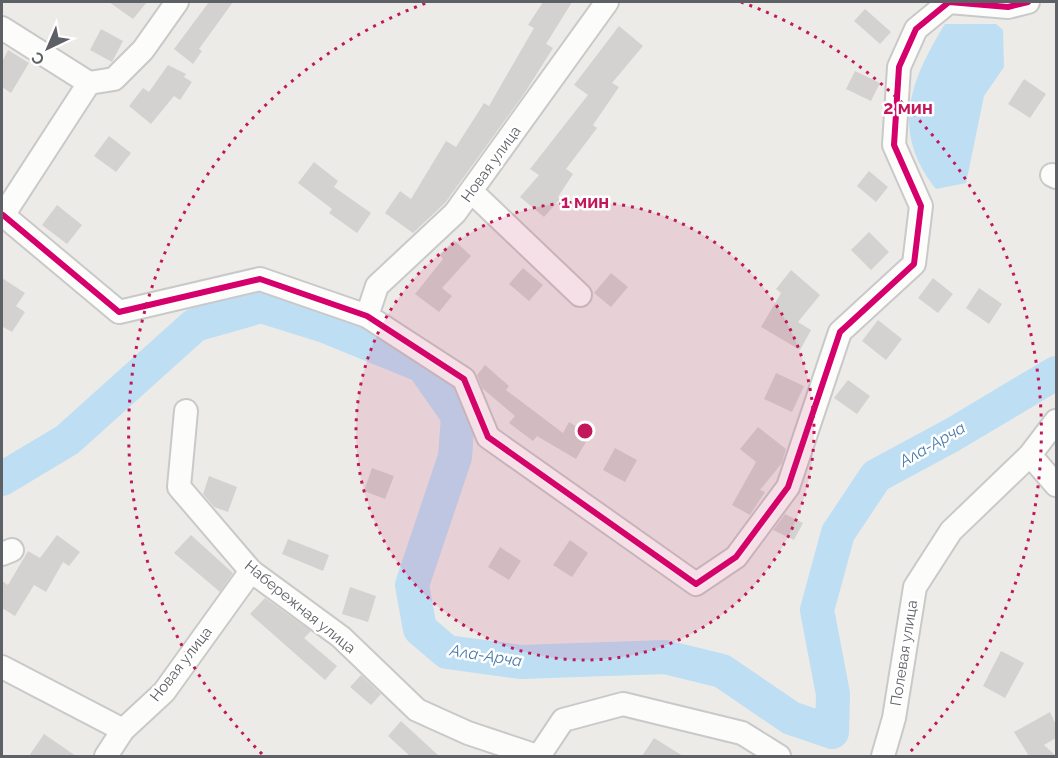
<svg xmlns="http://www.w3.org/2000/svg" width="1058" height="758" font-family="Raleway,sans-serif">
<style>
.water{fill:#bedef4}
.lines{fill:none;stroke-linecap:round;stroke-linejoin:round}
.river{stroke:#bedef4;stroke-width:34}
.building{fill:#d3d2d0}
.minor-casing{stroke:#c9c9c9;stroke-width:26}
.minor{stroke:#fcfcfb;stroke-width:22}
.cycleway-casing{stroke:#fff;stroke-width:10}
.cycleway{stroke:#d6006c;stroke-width:6}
.ring{fill:none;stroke:#c2185b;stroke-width:3;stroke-dasharray:3 6}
.labels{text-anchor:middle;stroke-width:5;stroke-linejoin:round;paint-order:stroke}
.street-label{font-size:15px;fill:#5d6065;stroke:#fff}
.water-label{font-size:16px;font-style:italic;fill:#4879aa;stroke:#fff}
.centre{fill:#c2185b;stroke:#fff;stroke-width:3}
.ring-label{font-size:18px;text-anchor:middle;font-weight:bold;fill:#c2185b;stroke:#fff;stroke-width:5;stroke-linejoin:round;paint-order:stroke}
</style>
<rect width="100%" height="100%" fill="#ecebe7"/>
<path class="water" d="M945 24H996L1003 30 1004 67 984 96 966 183 936 189C890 131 910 81 945 24Z"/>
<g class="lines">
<path class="river" d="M2 479 67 440 195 325 261 306 325 326 423 366 458 416 455 457 412 585 420 629 447 652 521 662 665 657 722 671 791 718 832 732 833 694 817 610 838 533 876 476 952 435 1056 373"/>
</g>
<path class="building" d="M109 2H147L133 19Z
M209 2H233L199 49 202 51 193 64 174 49Z
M543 2H572L546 44 553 48 524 94 445 203 413 233 385 213 400 191 411 199 446 141 456 147 484 103 489 106 534 28 528 25Z
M865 9 891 32 880 44 854 21Z
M619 26 643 46 612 83 619 87 593 125 597 128 566 169 573 174 558 197 560 199 544 217 520 197 539 175 530 169 588 95 574 85Z
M101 29 123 41 112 62 90 50Z
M8 50 29 63 11 93 2 87V62Z
M168 65 186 74 184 77 192 82 180 100 174 96 151 124 129 106 143 88 149 92Z
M855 71 880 83 871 101 846 89Z
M1024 79 1046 94 1030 118 1008 104Z
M109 136 131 153 116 172 94 156Z
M314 162 338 181 334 187 371 213 357 233 329 213 332 209 298 183Z
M869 171 888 187 876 202 857 186Z
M57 205 82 225 67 244 42 225Z
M869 232 889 252 871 270 851 250Z
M454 240 471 256 442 288 452 296 439 312 415 294 443 259 440 255Z
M523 268 543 285 529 301 509 284Z
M791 270 820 295 798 322 811 330 800 350 761 327 781 293 776 289Z
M611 273 628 287 611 307 594 293Z
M2 278 25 293 16 306 25 312 12 332 3 327 2 329Z
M933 278 953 294 938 313 918 298Z
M979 288 1002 304 989 324 966 308Z
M878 320 902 339 886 360 862 341Z
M485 365 509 386 506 390 563 433 569 422 590 435 576 459 537 436 533 441 509 423 515 416 482 388 477 375Z
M776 373 804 386 792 412 764 399Z
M848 380 870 396 857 414 834 398Z
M758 427 786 449 782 463 760 490 765 492 750 515 732 505 756 462 740 449Z
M615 448 637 460 625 482 603 470Z
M372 468 394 476 385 499 364 491Z
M209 476 237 487 228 512 214 507 203 494Z
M785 514 803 523 794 540 773 530Z
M57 535 80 552 69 566 63 562 46 592 34 585 15 616 2 608V581L8 585 28 551 40 558Z
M191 535 233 573 220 592 174 553Z
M288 539 329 555 323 571 282 554Z
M570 540 588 553 572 577 553 565Z
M500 547 521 561 509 580 488 567Z
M350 587 376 596 368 622 342 614Z
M265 598 311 631 304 638 337 666 325 680 250 614Z
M1001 651 1024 663 1005 698 983 686Z
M361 675 381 694 371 705 350 687Z
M1050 712 1056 725V738L1044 745 1056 756H1029L1014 732Z
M401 721 439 756H410L388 736Z
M44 734 76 756H29Z
M654 738 683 756H642Z"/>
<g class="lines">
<g class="minor-casing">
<path id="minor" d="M2 28 89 83
M1052 175 1056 177
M471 191 580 295
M3 215 119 312 260 279 367 316 464 379 488 437 696 584 736 557 788 487 840 332 914 264 921 206 894 145 899 67 916 29 949 2 1008 7 1028 2
M2 217 89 83 114 79 143 50 177 2
M367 316 377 286 455 213 607 2
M186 411 179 487 251 571 341 637 417 710 468 733 537 756
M1030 455 1056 485
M2 554 12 550
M2 667 123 730 164 692 251 571
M106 756 123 730
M539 756 563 720 623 704 742 733 779 756
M883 756 894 718 915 587 951 531 1030 455 1056 421"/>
</g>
<use href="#minor" class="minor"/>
<g class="cycleway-casing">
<path id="cycleway" d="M3 215 119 312 260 279 367 316 464 379 488 437 696 584 736 557 788 487 840 332 914 264 921 206 894 145 899 67 916 29 949 2 1008 7 1028 2"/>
</g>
<use href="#cycleway" class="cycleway"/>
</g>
<circle cx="585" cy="431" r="229" fill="#c2185b" fill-opacity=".12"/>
<g class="ring">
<circle cx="585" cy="431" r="229"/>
<path d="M262 754A457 457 0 0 1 429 2M741 2A457 457 0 0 1 908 754"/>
</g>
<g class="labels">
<g class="street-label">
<text transform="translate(491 164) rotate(-54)" y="5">Новая улица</text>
<text transform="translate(300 607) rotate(39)" y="5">Набережная улица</text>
<text transform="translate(904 653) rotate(-81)" y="5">Полевая улица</text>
<text transform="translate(181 664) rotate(-52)" y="5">Новая улица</text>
</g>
<g class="water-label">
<text transform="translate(932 444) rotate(-30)" y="6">Ала-Арча</text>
<text transform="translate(486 655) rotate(9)" y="6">Ала-Арча</text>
</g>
</g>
<circle cx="585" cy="431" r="9" class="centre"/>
<g class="ring-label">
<text x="908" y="114">2 мин</text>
<text x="585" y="208">1 мин</text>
</g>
<rect width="1058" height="758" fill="none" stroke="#5d6065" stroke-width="6"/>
<g transform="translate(48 48) rotate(224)" stroke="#ffffff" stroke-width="4.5" paint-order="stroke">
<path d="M0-4.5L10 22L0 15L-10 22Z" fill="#5d6065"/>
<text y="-9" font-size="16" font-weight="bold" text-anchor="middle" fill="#5d6065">С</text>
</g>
</svg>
